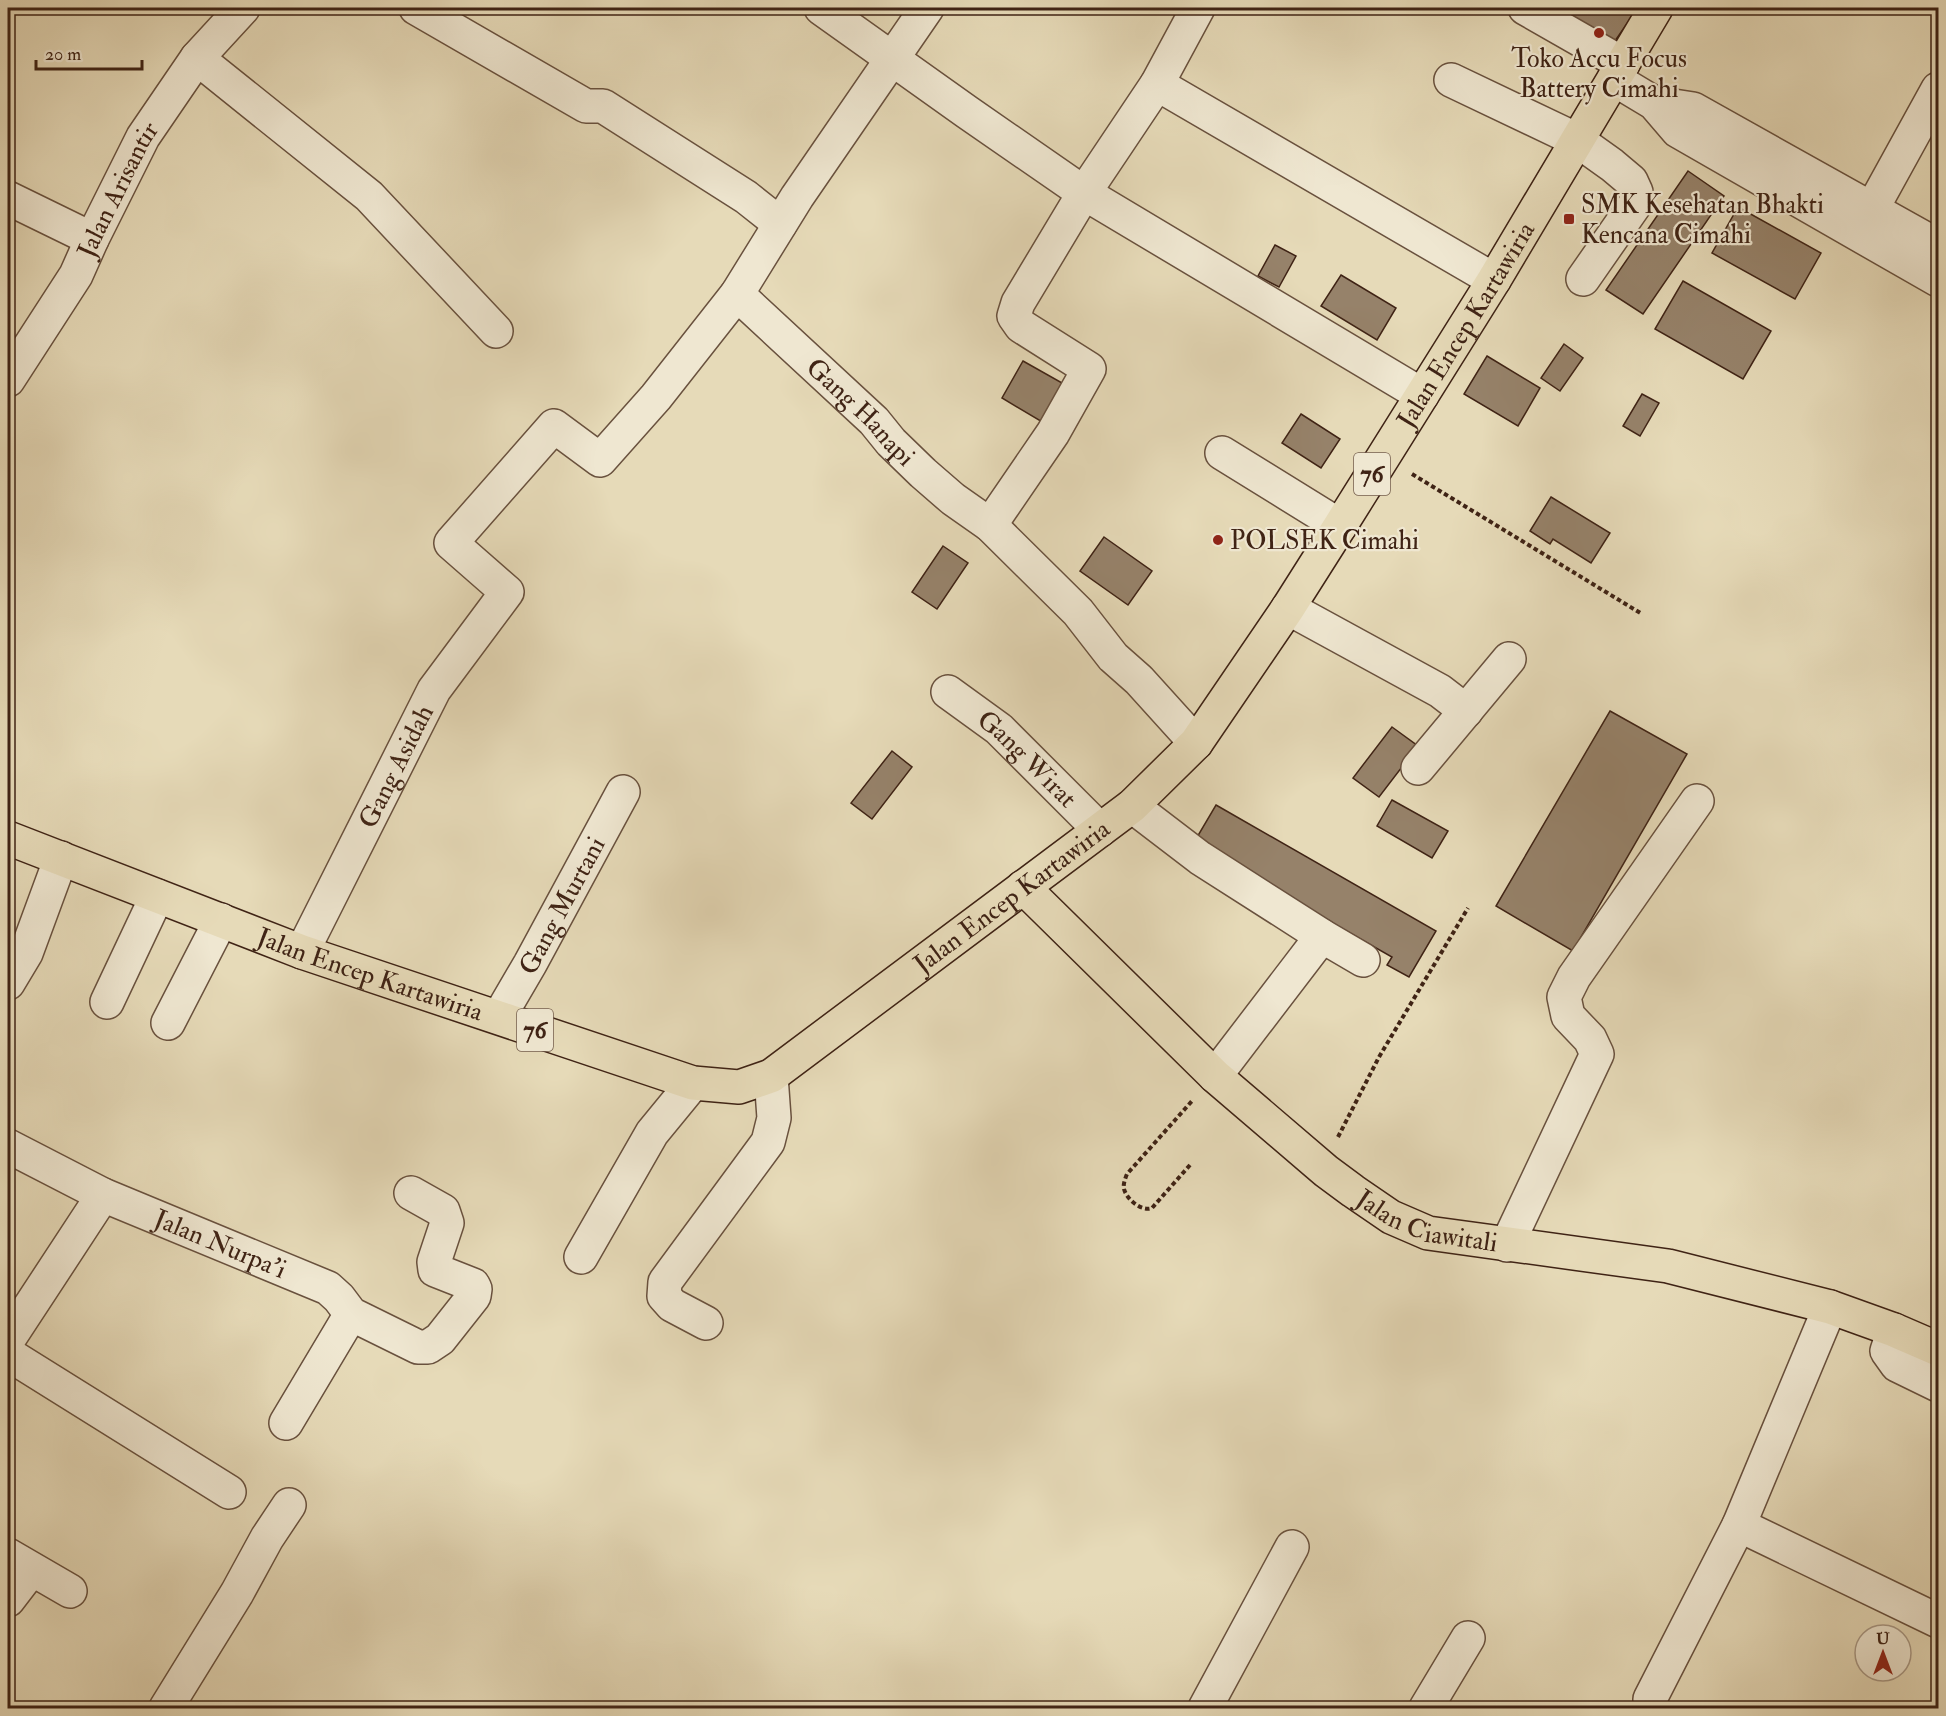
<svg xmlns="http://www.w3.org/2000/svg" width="1946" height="1716" font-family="'IM FELL Double Pica',serif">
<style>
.building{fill:#96826a;stroke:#3f2315;stroke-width:1.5}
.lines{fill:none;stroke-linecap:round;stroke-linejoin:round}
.minor-casing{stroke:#69513e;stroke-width:36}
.major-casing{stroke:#3f2315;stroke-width:36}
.path{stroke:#3f2315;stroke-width:4;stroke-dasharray:4.5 3;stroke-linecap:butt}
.minor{stroke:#efe7d1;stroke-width:33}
.major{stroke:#e6dab8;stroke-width:33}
.poi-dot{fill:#8f2418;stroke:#efe7d1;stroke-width:2}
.labels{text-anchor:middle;stroke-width:4.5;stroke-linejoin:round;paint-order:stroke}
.shield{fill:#efe7d1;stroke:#745e4d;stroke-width:1.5}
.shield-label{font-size:24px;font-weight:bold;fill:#3f2315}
.poi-label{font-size:26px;fill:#3f2315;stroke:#efe7d1;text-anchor:start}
.street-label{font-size:26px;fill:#3f2315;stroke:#efe7d1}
</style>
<rect width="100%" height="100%" fill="#e6dab8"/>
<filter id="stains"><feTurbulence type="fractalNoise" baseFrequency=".00333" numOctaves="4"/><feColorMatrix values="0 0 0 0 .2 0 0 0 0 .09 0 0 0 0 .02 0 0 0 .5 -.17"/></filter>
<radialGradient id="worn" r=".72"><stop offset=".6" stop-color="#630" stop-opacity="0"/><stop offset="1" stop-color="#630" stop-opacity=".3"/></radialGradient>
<path class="building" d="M1538 8H1621L1633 15 1608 51Z
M1688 171 1724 196 1643 314 1606 290Z
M1738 207 1821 253 1795 299 1712 253Z
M1275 245 1296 256 1279 287 1258 276Z
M1341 275 1396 308 1377 340 1321 306Z
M1683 281 1771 331 1743 379 1655 329Z
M1564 344 1583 358 1560 391 1541 378Z
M1487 356 1540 388 1518 426 1464 394Z
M1023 361 1071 388 1049 426 1002 398Z
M1642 394 1659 403 1640 436 1623 426Z
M1301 414 1340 439 1321 468 1282 443Z
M1551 497 1610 533 1591 563 1553 539 1550 544 1530 531Z
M1104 537 1152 571 1128 605 1080 571Z
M943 546 968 563 937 609 912 592Z
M1610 711 1687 754 1573 951 1496 906Z
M1392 727 1418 746 1379 797 1353 778Z
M892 751 912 767 872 819 851 803Z
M1392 800 1448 831 1432 858 1377 826Z
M1216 805 1436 931 1409 977 1387 965 1392 957 1193 844Z"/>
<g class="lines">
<g class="minor-casing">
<g id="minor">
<path d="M416 8 586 106H603L746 197 780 224"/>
<path d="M821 8 967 112 1084 193 1422 395"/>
<path d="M1525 8 1623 64"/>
<path d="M197 58 369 196 496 331"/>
<path d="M1614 79 1654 103 1678 131 1938 280"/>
<path d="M1451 80 1577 140 1612 165 1631 181 1636 192V203L1583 279"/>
<path d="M1157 84 1494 280"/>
<path d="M1654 103 1693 109 1938 246"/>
<path d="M8 198 92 239"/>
<path d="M1862 227 1938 89"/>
<path id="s1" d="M737 294 874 421 891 442 923 473 953 499 990 525 1078 612 1113 657 1139 680 1196 743"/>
<path id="s2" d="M8 380 76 275 92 239 143 137 197 58 243 8"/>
<path d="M1222 453 1340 526"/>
<path d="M990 525 1053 433 1089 369 1021 326 1014 316 1018 303 1084 193 1157 84 1198 8"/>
<path d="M1288 608 1440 691 1466 711"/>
<path id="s3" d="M948 692 999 729 1100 830"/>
<path d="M1418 768 1509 659"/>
<path d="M1132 806 1200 858 1322 936 1363 960"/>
<path id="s4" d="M302 952 434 690 507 592 451 543 554 426 600 460 656 397 737 294 797 197 927 8"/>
<path d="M8 983 26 953 61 858"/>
<path d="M107 1002 157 896"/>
<path id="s5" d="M499 1017 530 964 623 792"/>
<path d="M168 1023 221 920"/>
<path d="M1215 1076 1322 936"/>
<path id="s6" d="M8 1146 103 1195 328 1288 339 1298 351 1314 418 1347H428L440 1339 474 1296 475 1289 473 1285 435 1270 434 1262 447 1223 443 1211 411 1193"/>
<path d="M1507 1245 1597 1054 1590 1039 1568 1016 1564 997 1574 977 1697 801"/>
<path d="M581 1257 652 1133 693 1083"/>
<path d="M706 1323 672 1305 664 1296 665 1282 768 1142 774 1118 771 1076"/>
<path d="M1894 1330 1887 1351 1897 1365 1938 1385"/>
<path d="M8 1340 103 1195"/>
<path d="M8 1354 229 1492"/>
<path d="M286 1423 351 1314"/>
<path d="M1739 1525 1938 1621"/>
<path d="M8 1555 70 1591"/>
<path d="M8 1600 31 1570"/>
<path d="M166 1708 237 1593 267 1538 289 1505"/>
<path d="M1205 1708 1292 1547"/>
<path d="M1426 1708 1468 1638"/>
<path d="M1650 1708V1699L1739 1525 1830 1307"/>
</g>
</g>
<g class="major-casing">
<g id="major">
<path id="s7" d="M8 838 302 952 693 1083 739 1087 771 1076 1132 806 1196 743 1288 608 1340 526 1494 280 1656 8"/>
<path id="s8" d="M1023 887 1215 1076 1326 1171 1353 1191 1391 1217 1428 1233 1668 1266 1830 1307 1894 1330 1938 1349"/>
</g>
</g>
<path class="path" d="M1412 474 1642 614
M1338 1137 1379 1057 1468 908
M1190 1165 1152 1208C1142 1212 1127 1200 1124 1189 1123 1184 1125 1179 1127 1174L1192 1101"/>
<use href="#minor" class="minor"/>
<use href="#major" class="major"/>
</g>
<g class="poi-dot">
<circle cx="1599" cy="33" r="6"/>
<rect x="1563" y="213" width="12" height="12" rx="3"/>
<circle cx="1218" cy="540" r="6"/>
</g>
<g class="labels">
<g class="shield">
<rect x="1354" y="453" width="36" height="42" rx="4.5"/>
<rect x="517" y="1009" width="36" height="42" rx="4.5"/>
</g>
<g class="shield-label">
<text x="1372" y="482">76</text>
<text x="535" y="1038">76</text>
</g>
<g class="poi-label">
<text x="1599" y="67" text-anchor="middle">Toko Accu Focus<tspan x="1599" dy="30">Battery Cimahi</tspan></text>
<text x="1581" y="213">SMK Kesehatan Bhakti<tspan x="1581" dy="30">Kencana Cimahi</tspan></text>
<text x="1230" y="549">POLSEK Cimahi</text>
</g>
<g class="street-label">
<text dy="9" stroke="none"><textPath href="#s2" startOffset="220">Jalan Arisantir</textPath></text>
<text dy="9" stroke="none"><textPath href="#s7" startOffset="1846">Jalan Encep Kartawiria</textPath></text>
<text dy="9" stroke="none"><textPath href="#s1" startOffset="171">Gang Hanapi</textPath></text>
<text dy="9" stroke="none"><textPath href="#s3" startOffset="104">Gang Wirat</textPath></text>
<text dy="9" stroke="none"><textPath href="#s4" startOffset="208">Gang Asidah</textPath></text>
<text dy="9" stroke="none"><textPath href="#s7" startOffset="1108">Jalan Encep Kartawiria</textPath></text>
<text dy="9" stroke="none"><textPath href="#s5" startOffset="128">Gang Murtani</textPath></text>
<text dy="9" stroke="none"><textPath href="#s7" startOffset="387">Jalan Encep Kartawiria</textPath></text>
<text dy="9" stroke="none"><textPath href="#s8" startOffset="531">Jalan Ciawitali</textPath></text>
<text dy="9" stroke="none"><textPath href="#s6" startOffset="234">Jalan Nurpa'i</textPath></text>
</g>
</g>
<rect width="1946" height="1716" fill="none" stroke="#e6dab8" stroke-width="30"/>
<rect x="9" y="9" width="1928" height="1698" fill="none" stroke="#3f2315" stroke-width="3"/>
<rect x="15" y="15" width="1916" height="1686" fill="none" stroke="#3f2315" stroke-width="1.5"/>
<g transform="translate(1883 1653)"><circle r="28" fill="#efe7d1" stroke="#a99986" stroke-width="1.5"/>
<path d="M0-4.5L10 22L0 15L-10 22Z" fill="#8f2418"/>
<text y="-9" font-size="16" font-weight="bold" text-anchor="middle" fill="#3f2315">U</text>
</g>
<path d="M36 60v9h106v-9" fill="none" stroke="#3f2315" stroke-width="3"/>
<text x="45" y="60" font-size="18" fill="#3f2315" stroke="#efe7d1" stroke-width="4.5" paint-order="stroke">20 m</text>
<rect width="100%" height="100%" filter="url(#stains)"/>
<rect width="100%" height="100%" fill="url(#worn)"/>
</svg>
